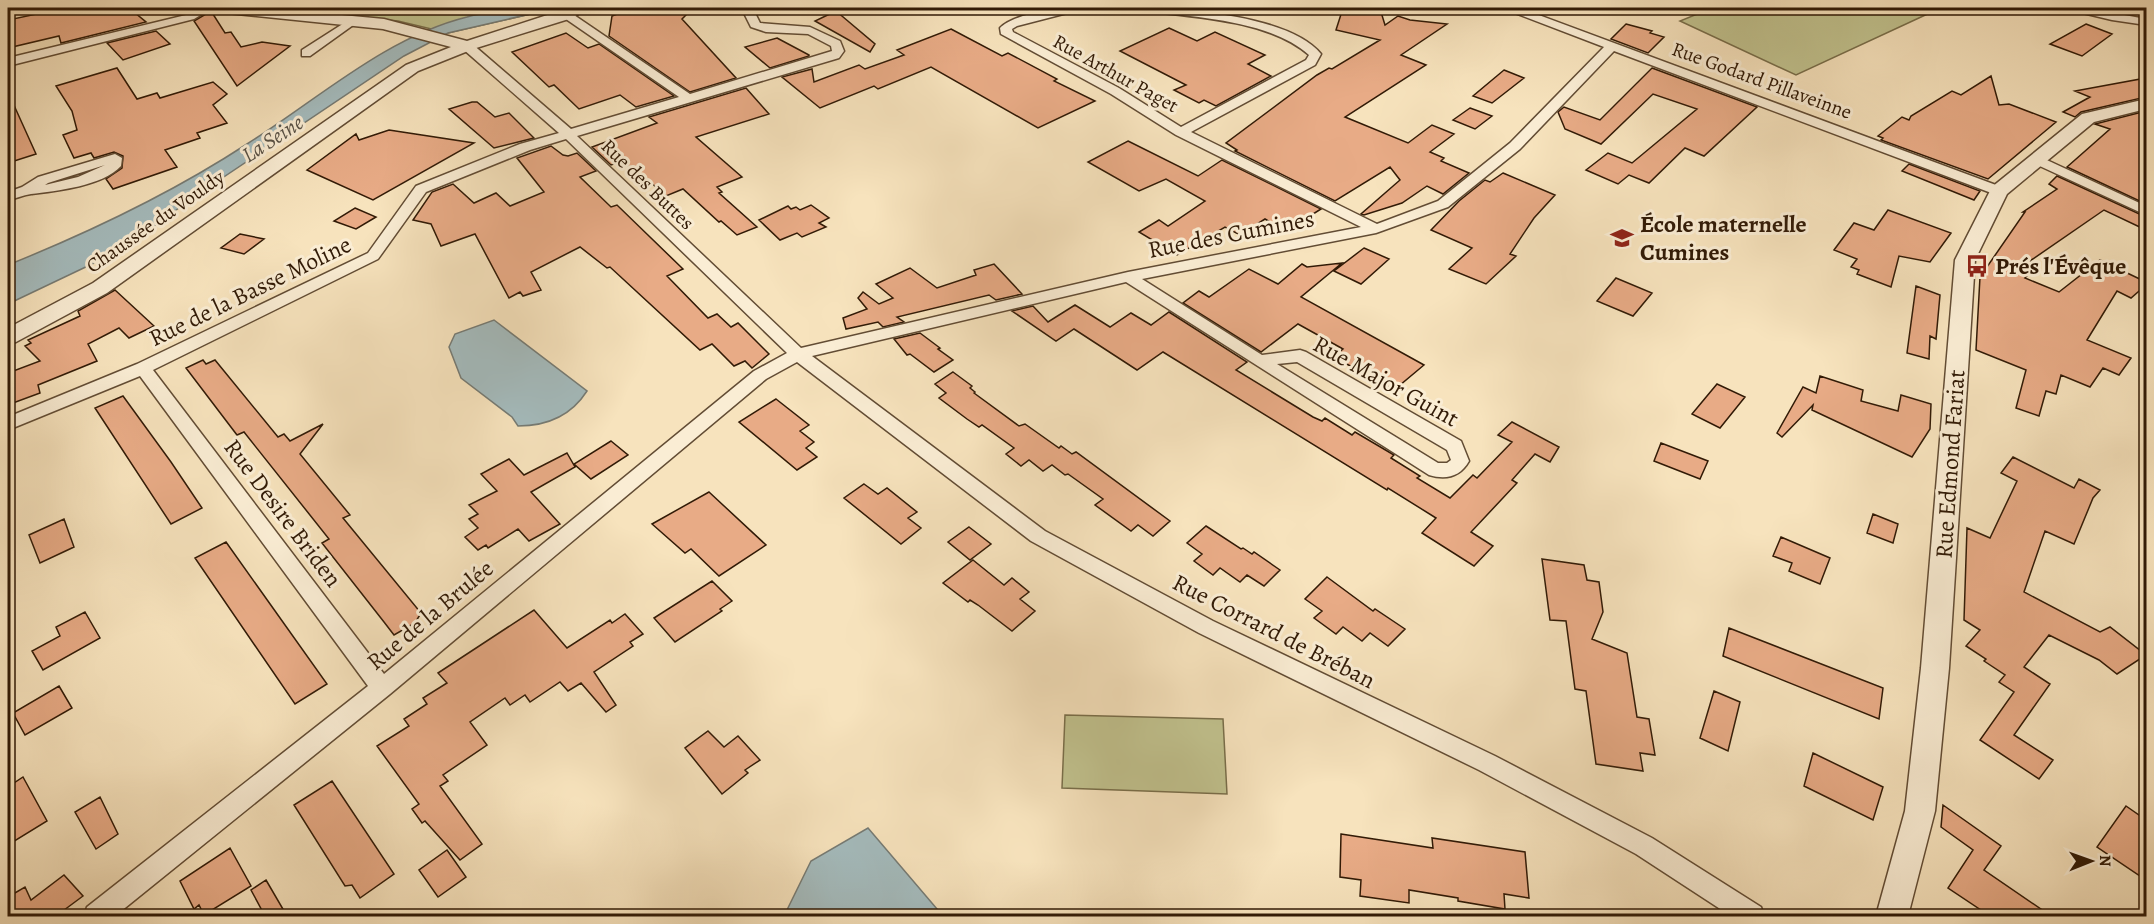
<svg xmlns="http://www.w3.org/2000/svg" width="2154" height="924" font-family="Alegreya,serif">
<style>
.green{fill:#c1c28e;stroke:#796e4a;stroke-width:1.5}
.water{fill:#a4bbbd;stroke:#767b74;stroke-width:1.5}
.building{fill:#e8ab86;stroke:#311a06;stroke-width:1.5}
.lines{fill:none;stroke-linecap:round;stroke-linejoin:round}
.minor-casing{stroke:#624c34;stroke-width:3}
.tertiary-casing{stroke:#624c34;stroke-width:3}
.minor{fill:#faedd4;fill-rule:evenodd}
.tertiary{fill:#faedd4;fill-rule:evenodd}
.labels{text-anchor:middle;stroke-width:6;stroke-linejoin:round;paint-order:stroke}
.far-street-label{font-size:20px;fill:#311a06;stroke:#faedd4}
.far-water-label{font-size:22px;font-style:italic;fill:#595246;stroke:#faedd4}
.poi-label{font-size:24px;font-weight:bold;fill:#311a06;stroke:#faedd4;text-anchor:start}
.street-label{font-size:24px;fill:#311a06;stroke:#faedd4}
</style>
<rect width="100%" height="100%" fill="#f7e3bd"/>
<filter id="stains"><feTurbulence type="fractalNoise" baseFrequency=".00333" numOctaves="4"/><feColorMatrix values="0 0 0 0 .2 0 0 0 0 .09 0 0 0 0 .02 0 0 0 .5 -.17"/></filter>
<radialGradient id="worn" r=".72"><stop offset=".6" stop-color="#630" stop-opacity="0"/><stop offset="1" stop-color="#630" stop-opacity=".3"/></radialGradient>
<path class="green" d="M276 8H557L448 33 398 21Z
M1712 8H1926L1934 11 1796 75 1680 21Z
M1065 715 1223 719 1227 794 1062 788Z"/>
<path class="water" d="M521 8H556L448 33 404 56 191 199 137 239 92 264 8 304V265C90 232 172 193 247 144 317 100 386 37 467 17 484 12 503 11 521 8Z
M494 320 587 391C571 416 546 426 518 426L512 417 461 378 449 347 455 334Z
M868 828 943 916H784L811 861Z"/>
<path class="building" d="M65 8H129L146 22 61 43 59 36 8 48V20Z
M633 8H693L682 19 736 78 690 92 609 36 612 16Z
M1343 8H1371L1373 12H1381L1385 25 1398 16 1410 20 1447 24 1401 55 1426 65 1345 117 1408 143 1432 125 1454 134 1430 152 1444 158 1441 161 1469 173 1443 194 1427 186 1402 203 1364 215 1361 214 1400 180 1390 167 1335 201 1235 151 1237 150 1226 143 1317 75 1329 68 1332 69 1380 40 1336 30Z
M211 11 225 33 231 32 241 47 262 42 290 46 237 86 194 21Z
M836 11 875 44 870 52 815 21Z
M1626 24 1652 31 1650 33 1664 37 1648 53 1611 39Z
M2086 24 2112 34 2082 56 2050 44Z
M1169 28 1197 41 1215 32 1265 55 1248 64 1271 76 1216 106 1204 100 1199 103 1174 90 1186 85 1120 51Z
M951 29 1002 56 1008 53 1057 79 1054 81 1095 101 1038 128 931 67 878 89 874 86 820 108 782 77 812 69 814 82 859 65 865 69 904 55 897 50Z
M156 31 170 44 123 60 107 43Z
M566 33 588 48 599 44 674 96 636 107 620 95 579 109 554 85 549 87 512 52Z
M777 38 809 55V56L770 68 745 47Z
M117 68 137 99 157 93 160 98 213 82 227 94 213 105 227 123 197 133 200 138 165 150 177 167 113 189 106 179 122 168 123 156 114 152 94 158 91 153 74 158 63 135 77 130 72 111 56 86Z
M1652 68 1757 107 1704 156 1685 148 1649 183 1629 175 1618 184 1586 170 1608 153 1632 163 1697 109 1653 94 1601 144 1565 129 1558 112 1564 107 1600 120Z
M1504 70 1524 78 1492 103 1473 96Z
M1991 76 1999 105 2009 104 2056 122 1988 179 1881 140 1883 138 1878 136 1902 117 1909 120 1911 116 1952 91 1961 95Z
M2146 78V97L2081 112 2075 117 2063 112 2090 97 2075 91Z
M746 88 769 114 696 137 742 177 717 187 722 192 719 193 757 227 737 235 721 221 719 222 683 189 666 196 632 166 629 167 623 161 611 165 592 147 657 123 649 117Z
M8 92 36 154 8 163Z
M472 102H477L495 117 509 113 534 138 494 148 449 109Z
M1470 108 1492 116 1475 129 1453 120Z
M2146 111V204L2067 167 2110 129 2095 124Z
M389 130 474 143 373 200 307 170 356 134 359 140Z
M1128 141 1198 176 1222 160 1321 209 1291 228 1287 226 1282 229 1265 219 1240 235 1225 227 1177 255 1139 232 1159 220 1168 226 1205 201 1166 179 1139 191 1088 162Z
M551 146 563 155 568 156 577 153 596 171 580 177 611 207 617 205 683 269 667 276 708 318 717 314 731 327 738 323 769 354 752 368 745 361 734 366 712 344 700 350 610 267 607 268 580 247 531 272 541 290 523 296 520 292 509 298 475 234 441 246 431 224 413 220 432 192 453 184 474 203 496 193 510 206 544 192 517 158Z
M1909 164 1980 191 1974 200 1902 171Z
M1503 173 1555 195 1534 218 1510 254 1516 256 1486 284 1449 269 1472 248 1431 230 1459 201 1485 180 1490 182Z
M2057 176 2146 217V230L2104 210 2030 261 2038 265 2025 278 2059 292 2100 260 2146 282V285L2131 298 2117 291 2087 340 2131 358 2119 375 2103 368 2090 387 2061 375 2056 394 2046 391 2039 416 2016 408 2026 370 1976 350 1980 277 2025 212H2023L2057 189 2049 184Z
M811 205 829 218 819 223 826 227 802 237 797 233 780 240 759 220 788 206 791 209 796 207 800 210Z
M355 208 376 217 356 229 334 221Z
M1888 210 1951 233 1930 262 1899 256 1891 287 1857 274 1859 270 1851 267 1857 259 1834 250 1854 223 1874 230Z
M240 234 264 239 244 254 221 248Z
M1364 248 1389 259 1361 284 1334 271Z
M1342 263 1301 297 1424 365 1394 390 1334 357 1343 349 1298 324 1261 352 1183 303 1199 291 1209 297 1249 269 1278 284 1302 264 1307 267Z
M994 264 1022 294 996 300 989 295 897 317 904 322 883 327 878 322 846 329 843 318 867 309 858 298 863 292 879 304 893 298 876 284 910 268 937 288 976 275 974 270Z
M1616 278 1652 293 1633 316 1597 301Z
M1916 286 1940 295 1936 339 1930 336 1929 359 1907 353Z
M115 290 154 326 129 338 119 328 88 344 97 361 38 385 40 393 13 403 11 395H8V373L40 361 25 346 31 343 28 340 80 316 78 311Z
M1075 305 1110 327 1131 313 1151 325 1169 312 1247 362 1236 370 1313 417 1322 421 1325 418 1352 435 1355 432 1394 455 1391 458 1420 476 1417 478 1450 498 1473 475 1477 478 1512 442 1498 435 1512 422 1559 447 1550 462 1535 454 1512 480 1517 483 1471 532 1493 546 1474 566 1422 533 1436 518 1388 488 1387 490 1163 352 1137 370 1074 329 1056 341 1012 311 1033 306 1048 322Z
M920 333 940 348 938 349 953 360 934 372 910 354 907 355 894 339Z
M203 360 206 364 215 360 278 437 284 434 290 441 323 424 300 454 350 515 343 518 421 613 415 623 394 635 384 622 322 543 329 539 244 432 237 435 186 368Z
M953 372 972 386 970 388 975 392 974 393 1019 426 1025 424 1059 448 1061 446 1072 454 1076 452 1170 521 1153 536 1138 525 1131 531 1095 505 1103 499 1068 474 1065 475 1052 465 1043 471 1029 460 1021 466 1006 454 1014 448 982 425 979 427 967 419 939 398 946 393 935 384Z
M1820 376 1863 390 1861 401 1898 411 1901 395 1931 404 1930 429 1912 457 1812 410 1813 405 1782 437 1777 433 1803 387 1816 393Z
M1717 384 1745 397 1720 428 1692 414Z
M123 396 171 462 202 508 171 524 95 408Z
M776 399 809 425 800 431 814 442 806 448 817 457 797 470 739 422Z
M611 441 628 455 591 479 574 464Z
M1661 443 1708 461 1700 479 1654 461Z
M567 453 575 467 531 492 560 524 529 541 518 529 488 548 486 545 478 550 465 537 478 528 469 519 478 514 469 505 497 491 481 474 509 459 524 475Z
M2013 457 2074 488 2079 479 2100 490 2093 498 2074 544 2045 531 2024 592 2100 632 2110 627 2146 655 2117 674 2099 660 2049 635 2024 667 2050 684 2014 735 2053 760 2039 779 1980 740 2014 692 1999 682 2005 675 1984 661 1986 659 1966 646 1980 630 1964 620 1967 528 1990 538 2017 481 2001 473Z
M864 484 878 494 887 488 917 512 908 518 921 528 901 544 844 498Z
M709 492 766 545 719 576 691 549 685 553 652 524Z
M1873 514 1898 524 1893 543 1867 533Z
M64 519 74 547 40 563 29 535Z
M1206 526 1241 549 1243 548 1252 554 1254 552 1280 570 1264 586 1247 575 1240 582 1220 568 1213 575 1194 561 1202 554 1187 543Z
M969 527 991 544 970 560 948 542Z
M1781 537 1830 558 1820 584 1789 571 1792 563 1773 556Z
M226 542 327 684 295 704 195 558Z
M1542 559 1584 565 1587 580 1599 582 1603 612 1592 639 1627 653 1637 717 1649 719 1655 755 1640 753 1643 771 1596 764 1586 691 1575 689 1566 621 1550 620Z
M973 560 1004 585 1012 578 1029 592 1020 599 1035 611 1012 631 978 605 970 600 968 602 943 583Z
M1327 577 1373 611 1375 609 1405 629 1388 646 1370 633 1362 641 1343 627 1336 634 1314 618 1322 611 1305 599Z
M712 581 732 601 720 609 722 611 675 642 654 618Z
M534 610 567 648 610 620 612 623 625 614 643 634 630 642 633 646 594 672 616 705 606 712 581 683 568 691 560 682 530 702 525 695 510 705 505 698 470 722 487 745 443 775 448 781 440 786 482 844 460 860 425 821 422 823 412 809 419 804 377 746 409 726 404 719 427 704 423 698 447 683 438 673Z
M85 612 100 638 43 670 32 651 60 636 56 627Z
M1729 628 1883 688 1879 719 1723 656Z
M59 686 72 708 25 735 13 713Z
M1714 691 1740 702 1728 751 1700 738Z
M708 731 724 747 738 736 760 760 745 770 748 773 722 794 685 748Z
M1813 753 1883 787 1873 820 1804 786Z
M23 777 47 821 8 845V787Z
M332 781 394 874 360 898 352 885 345 886 294 805Z
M100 797 118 834 96 849 75 812Z
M1943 805 2001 846 1984 870 2051 916H1990L1948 888 1973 850 1941 827Z
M2126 806 2146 820V880L2097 847Z
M1341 834 1433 848 1432 838 1525 852 1529 898 1504 894 1505 909 1458 901V898L1409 890V903L1360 896 1361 880 1340 877Z
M230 848 251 886 204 915 199 905 194 909 180 881Z
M447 850 466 877 438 897 419 870Z
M64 875 83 896 56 916H8V897L25 887 31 900Z
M266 880 287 916H265L251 890Z"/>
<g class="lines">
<g class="minor-casing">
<path id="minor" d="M198 8H212L194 19 8 66V58L186 15Z
M738 8 753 9 760 23 810 27 840 41 844 51 839 58 577 136 801 348 1128 272 1361 227 1176 135 1111 94 1001 34 1000 28C1013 14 1062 6 1081 8L1079 10 1017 26 1012 29 1013 32 1119 88 1181 127 1306 60 1309 55C1270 20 1194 17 1144 11L1139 8C1185 8 1290 16 1321 54L1315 65 1191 132 1377 224 1438 201 1510 143 1604 47 1507 10 1506 8H1520L2004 188 2006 191 2004 194H1994L1614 51 1520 149 1448 207 1376 233 1142 279 1262 355 1300 350 1306 352 1461 441 1469 461C1460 477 1446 480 1429 475L1126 282 812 356 1045 531 1213 621 1495 756 1652 838 1761 907 1764 916H1731L1636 854 1479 770 1199 633 1031 541 797 362 766 379 390 694 115 916H84L87 907 368 686 140 376 8 430V417L137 364 368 253 416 186 520 144 559 133 463 49V43H471L571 129 679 97 563 17V13H571L690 94 832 51 831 46 808 34 766 32 751 27 744 13ZM566 139 787 353 754 371 384 674 153 370 378 259 426 192 530 150ZM1297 362 1447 450 1451 460 1447 463H1438L1277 364Z
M2068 8H2086L2146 19V25L2112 20 2070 10Z
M352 18 358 21 356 23 310 56H302V50Z
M115 154 122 158 121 166C103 186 56 191 31 194 23 195 15 199 8 200V192L22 187 38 177ZM105 165 78 177 45 185 48 183Z
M2036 155 2146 206V215L2031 162 2029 159Z"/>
</g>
<g class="tertiary-casing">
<path id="tertiary" d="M220 8H267L384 19 467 41 569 8H588L572 18 473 49 418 71 107 293 16 342 8 344V328L93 283 406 65 451 47 383 29 227 13 222 11Z
M2146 99V109L2094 122 2007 194 1975 260 1949 668 1935 811 1908 916H1876L1905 811 1921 668 1955 260 1992 187 2082 114Z"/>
</g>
<use href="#minor" class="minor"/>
<use href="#tertiary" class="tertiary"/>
</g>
<defs>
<g id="school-bare" transform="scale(1.8)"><path d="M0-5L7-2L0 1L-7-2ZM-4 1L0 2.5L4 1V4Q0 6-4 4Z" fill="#8f2418" stroke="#faedd4" stroke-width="2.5" paint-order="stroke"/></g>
<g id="bus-bare" transform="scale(1.8)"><path d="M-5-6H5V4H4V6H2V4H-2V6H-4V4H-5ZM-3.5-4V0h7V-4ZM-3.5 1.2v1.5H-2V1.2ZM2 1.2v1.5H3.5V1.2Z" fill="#8f2418" stroke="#faedd4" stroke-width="2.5" paint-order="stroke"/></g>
</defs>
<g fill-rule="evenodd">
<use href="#school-bare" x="1622" y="238"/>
<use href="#bus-bare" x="1977" y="266"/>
</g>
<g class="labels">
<g class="far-street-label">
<text transform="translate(1116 73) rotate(29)" y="7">Rue Arthur Paget</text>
<text transform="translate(1762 80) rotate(20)" y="7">Rue Godard Pillaveinne</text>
<text transform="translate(648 184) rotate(44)" y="7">Rue des Buttes</text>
<text transform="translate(155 221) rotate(-35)" y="7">Chaussée du Vouldy</text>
</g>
<g class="far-water-label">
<text transform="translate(272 138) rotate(-33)" y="8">La Seine</text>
</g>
<g class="poi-label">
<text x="1640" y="232">École maternelle<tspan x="1640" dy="28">Cumines</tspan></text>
<text x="1995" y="274">Prés l'Évêque</text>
</g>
<g class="street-label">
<text transform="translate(1231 234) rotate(-11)" y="8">Rue des Cumines</text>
<text transform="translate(250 291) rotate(-26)" y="8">Rue de la Basse Moline</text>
<text transform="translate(1386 381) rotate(29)" y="8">Rue Major Guint</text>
<text transform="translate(1950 464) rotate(-86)" y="8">Rue Edmond Fariat</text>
<text transform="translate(283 513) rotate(53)" y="8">Rue Desire Briden</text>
<text transform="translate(430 615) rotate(-40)" y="8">Rue de la Brulée</text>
<text transform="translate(1274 631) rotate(27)" y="8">Rue Corrard de Bréban</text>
</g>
</g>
<rect width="2154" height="924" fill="none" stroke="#f7e3bd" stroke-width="30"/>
<rect x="9" y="9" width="2136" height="906" fill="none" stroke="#311a06" stroke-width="3"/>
<rect x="15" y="15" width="2124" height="894" fill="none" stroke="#311a06" stroke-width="1.5"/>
<g transform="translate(2091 861) rotate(89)" stroke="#faedd4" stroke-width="4.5" paint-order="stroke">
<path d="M0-4.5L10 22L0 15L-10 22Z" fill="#311a06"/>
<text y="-9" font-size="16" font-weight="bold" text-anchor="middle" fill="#311a06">N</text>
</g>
<rect width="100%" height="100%" filter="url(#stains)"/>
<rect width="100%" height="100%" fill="url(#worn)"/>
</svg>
